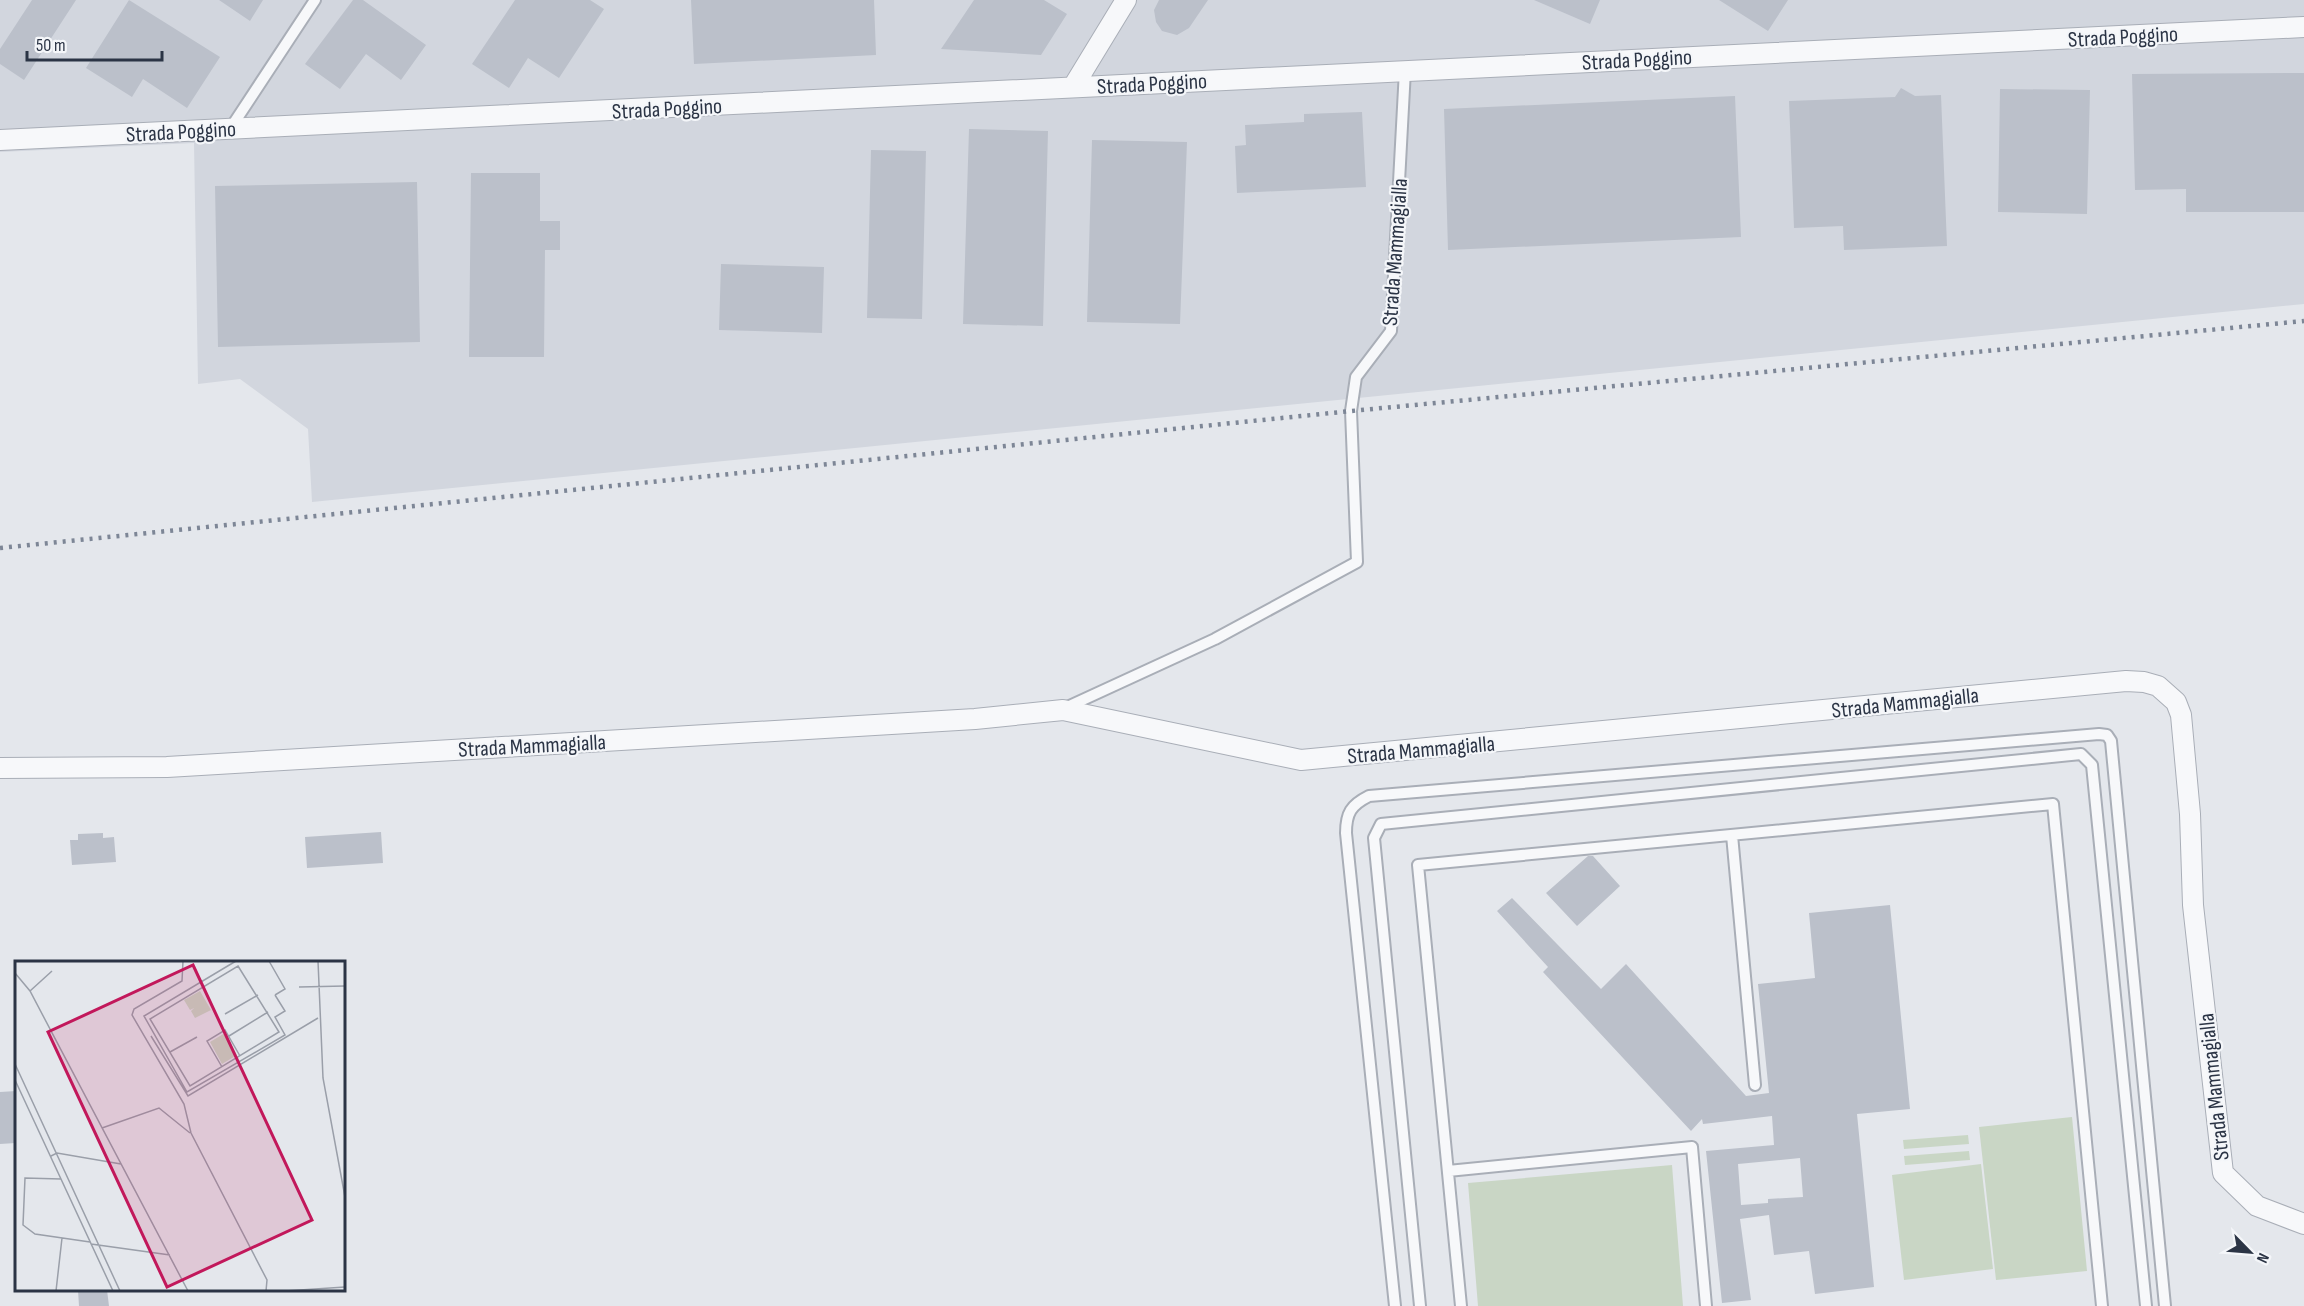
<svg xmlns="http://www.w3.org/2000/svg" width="2304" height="1306" font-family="'Sofia Sans Condensed',sans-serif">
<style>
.built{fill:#d2d6de}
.green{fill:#c9d6c5}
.building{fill:#bbc0ca;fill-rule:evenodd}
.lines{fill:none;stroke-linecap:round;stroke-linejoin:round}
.service-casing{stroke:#a9aeb7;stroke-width:14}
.minor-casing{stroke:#a9aeb7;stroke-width:22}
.service{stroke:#f7f8fa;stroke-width:10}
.minor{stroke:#f7f8fa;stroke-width:20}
.rail{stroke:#7d8696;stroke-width:4.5;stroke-dasharray:3 6;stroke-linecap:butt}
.labels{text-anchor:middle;stroke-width:4.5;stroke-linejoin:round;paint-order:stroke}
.street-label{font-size:22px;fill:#2b3445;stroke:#f4f6f9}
.inset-road{fill:none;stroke:#9a9fa9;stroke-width:1.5}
.view{fill:#c2185b;fill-opacity:0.15;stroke:#c2185b;stroke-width:3}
.inset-edge{fill:none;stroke:#2b3445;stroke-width:3}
</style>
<rect width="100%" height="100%" fill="#e4e7ec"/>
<path class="built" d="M0 0H2304V304L312 502 308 429 240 379 198 384 194 143 0 152Z"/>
<path class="green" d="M2072 1117 2087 1271 1996 1280 1979 1127Z
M1968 1135 1969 1144 1904 1149 1903 1140Z
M1969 1151 1970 1160 1905 1165 1904 1156Z
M1981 1164 1993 1269 1904 1280 1892 1175Z
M1672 1165 1683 1306H1478L1468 1183Z"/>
<path class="building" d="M32 0H76L24 80 0 64V49Z
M129 0 220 57 187 108 143 79 132 97 86 68Z
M219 0H263L250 21Z
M353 0H363L426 45 401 80 366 54 340 89 305 64Z
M515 0H590L604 9 559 78 528 58 509 88 472 64Z
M691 0H874L876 55 694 64Z
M974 0H1044L1067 14 1041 55 941 49Z
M1159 0H1208L1189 28 1177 35 1162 31 1156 22 1154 10Z
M1534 0H1600L1590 24Z
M1719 0H1788L1768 31Z
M2304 73V212H2186V189L2135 190 2132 74Z
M1901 88 1915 96 1941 95 1947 246 1844 250 1843 226 1794 228 1789 101 1895 97Z
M2000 89 2090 90 2087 214 1998 212Z
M1735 96 1741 237 1448 250 1444 109Z
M1362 112 1366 187 1237 193 1235 146 1246 145 1245 125 1304 122V114Z
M969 129 1048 131 1043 326 963 324Z
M1092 140 1187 142 1180 324 1087 322Z
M871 150 926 151 922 319 867 318Z
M471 173H540V221H560V250H545L544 357H469Z
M417 182 420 342 218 347 215 186Z
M721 264 824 267 822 333 719 330Z
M381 832 383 863 307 868 305 837Z
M103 833V838L114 837 116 862 72 865 70 840H78V834Z
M1588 856H1593L1620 886 1577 926 1546 893Z
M1512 898 1601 989 1626 964 1746 1096 1769 1093 1758 984 1815 978 1809 913 1890 905 1910 1109 1857 1114 1874 1287 1815 1294 1809 1251 1774 1255 1769 1215 1740 1219 1751 1300 1722 1303 1706 1151 1774 1145 1772 1116 1703 1124 1702 1119 1691 1131 1543 972 1548 967 1497 911ZM1800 1158 1803 1197 1768 1199V1203L1741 1205 1738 1164Z
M16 1091V1143L0 1144V1092Z
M78 1290H107L109 1306H79Z"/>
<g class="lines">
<g class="service-casing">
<path id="service" d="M230 129 315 0
M1065 708 1215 639 1357 562 1351 411 1356 377 1391 331 1405 70
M1732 835 1755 1085
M1448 1171 1692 1147 1706 1306
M1395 1306 1346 833C1346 813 1351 805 1369 796L2099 734 2107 735 2111 741 2165 1306
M1420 1306 1374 838 1381 824 2081 754 2092 765 2146 1306
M1461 1306 1418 865 2053 804 2102 1306"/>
</g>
<g class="minor-casing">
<path id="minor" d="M1073 87 1126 0
M0 140 2304 27
M0 768 167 767 975 719 1063 710 1301 760 2126 681 2144 682 2158 686 2176 702 2181 715 2190 814 2193 905 2223 1173 2257 1206 2304 1224"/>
</g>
<use href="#service" class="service"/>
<use href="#minor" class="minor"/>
<path class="rail" d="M0 548 1351 411 2304 321"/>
</g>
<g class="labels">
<g class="street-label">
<text transform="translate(2123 36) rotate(-3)" y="8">Strada Poggino</text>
<text transform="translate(1637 59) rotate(-3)" y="8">Strada Poggino</text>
<text transform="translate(1152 83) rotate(-3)" y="8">Strada Poggino</text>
<text transform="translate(667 108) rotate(-3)" y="8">Strada Poggino</text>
<text transform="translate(181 131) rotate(-3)" y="8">Strada Poggino</text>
<text transform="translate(1394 252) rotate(-86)" y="8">Strada Mammagialla</text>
<text transform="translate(1905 702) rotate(-6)" y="8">Strada Mammagialla</text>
<text transform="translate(532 745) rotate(-3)" y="8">Strada Mammagialla</text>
<text transform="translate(1421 749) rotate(-5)" y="8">Strada Mammagialla</text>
<text transform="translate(2213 1087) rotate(-96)" y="8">Strada Mammagialla</text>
</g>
</g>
<g transform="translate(15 961)">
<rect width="330" height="330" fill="#e4e7ec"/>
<path d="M185 30 196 49 180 57 176 50 179 47 175 49 169 39ZM210 72 222 94 207 103 195 81Z" fill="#c9d6c5"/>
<path class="inset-road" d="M168 0 167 20 119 48 117 54 169 143 176 172 252 319 251 330M221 0 129 55 172 131 270 74 260 56 270 50 260 34M254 0 270 28 260 34M303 0 308 117 330 236M223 5 264 71 175 125 135 58ZM0 12 15 30 173 330M284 26 330 25M15 30 37 10M210 53 243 34M136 75 173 135 303 57M214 75 253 51M155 91 182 76M0 103 105 330M207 106 192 80 210 69 225 95M0 119 98 330M87 167 144 147 175 172M36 195 42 192 106 203M46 218 10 217 8 264 20 273 75 281M76 283 155 294M41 330 47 277M270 330 330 326"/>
<path class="view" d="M178 4 297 259 152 326 33 71Z"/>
<rect width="330" height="330" class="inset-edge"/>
</g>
<g transform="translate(2250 1252) rotate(115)" stroke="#f4f6f9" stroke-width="4.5" paint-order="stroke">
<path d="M0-4.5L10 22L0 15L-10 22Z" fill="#2b3445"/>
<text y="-9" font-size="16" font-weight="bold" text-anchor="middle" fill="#2b3445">N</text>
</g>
<path d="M27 51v9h135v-9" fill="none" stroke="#2b3445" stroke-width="3"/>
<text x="36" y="51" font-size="18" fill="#2b3445" stroke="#f4f6f9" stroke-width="4.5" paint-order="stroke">50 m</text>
</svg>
